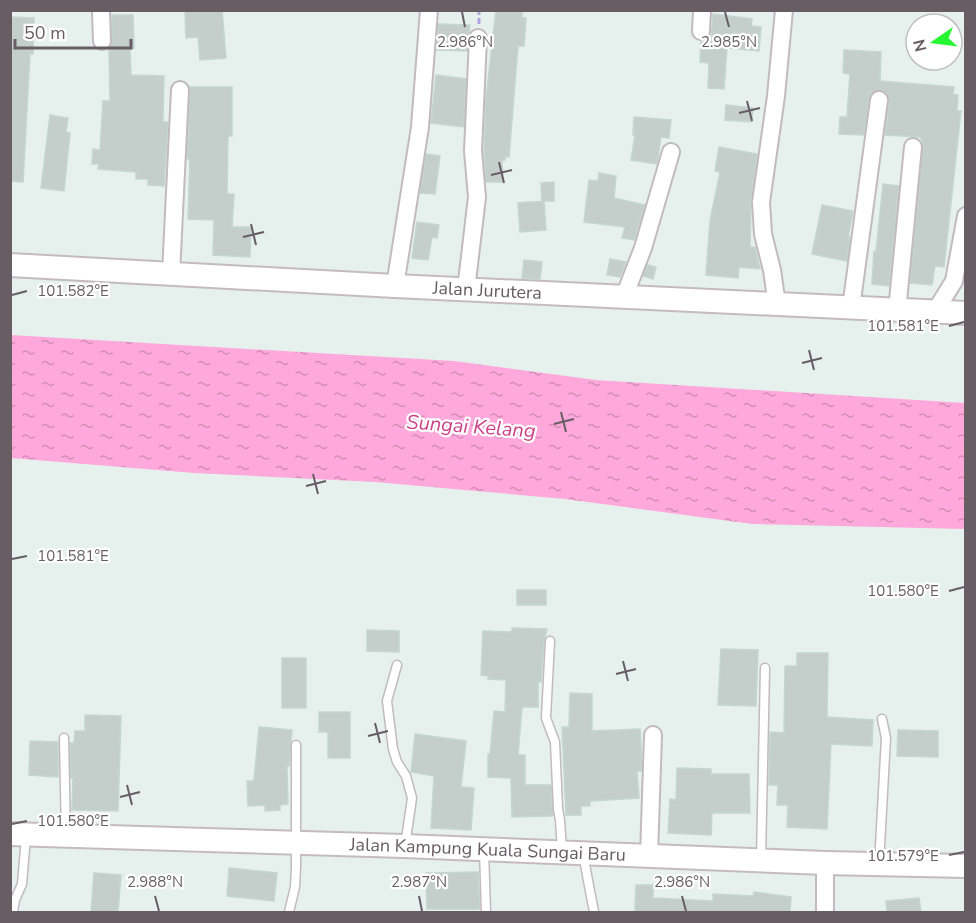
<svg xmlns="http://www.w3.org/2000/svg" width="976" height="923" font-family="'Nunito Sans',sans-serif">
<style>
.water{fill:url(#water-ripples)}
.building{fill:#c4cfcb;stroke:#c4d6d0;stroke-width:1.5}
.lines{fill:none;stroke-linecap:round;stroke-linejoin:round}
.lane-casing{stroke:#c2babe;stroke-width:11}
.street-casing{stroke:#c2babe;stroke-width:20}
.secondary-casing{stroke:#c5bbbf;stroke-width:26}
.path{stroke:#b1a3dd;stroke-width:3;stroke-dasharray:6 3;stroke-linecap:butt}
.lane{stroke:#fff;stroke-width:8}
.street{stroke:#fff;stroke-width:16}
.secondary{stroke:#fff;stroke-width:22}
.ticks{fill:none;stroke:#675d62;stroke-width:2}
.labels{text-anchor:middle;stroke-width:4.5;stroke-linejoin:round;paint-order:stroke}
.street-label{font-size:18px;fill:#675d62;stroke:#fff}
.water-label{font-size:20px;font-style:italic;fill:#cc4087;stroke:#fff}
.ticks-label{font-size:15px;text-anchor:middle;fill:#675d62;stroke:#fff;stroke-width:4.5;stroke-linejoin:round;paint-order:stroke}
</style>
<defs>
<pattern id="water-ripples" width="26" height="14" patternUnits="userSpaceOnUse" patternTransform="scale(1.5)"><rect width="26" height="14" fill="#ffa8db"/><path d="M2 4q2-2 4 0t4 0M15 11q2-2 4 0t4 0" fill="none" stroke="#d28cb5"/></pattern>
</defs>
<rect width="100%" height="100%" fill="#e6f1ee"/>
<path class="water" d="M11 335 454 361 596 380 965 403V529L752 524 565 499 375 482 194 473 11 458Z"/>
<path class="building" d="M185 10H222L226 58 200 60 198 37 186 38Z
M496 10H522V18H526L524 46H518L509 157 505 156V160H502L503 182H486L484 151 486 98Z
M713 14 752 19 751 26 761 27 759 51 727 48 724 89 708 88 709 63 700 62 701 41H711Z
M112 15H133L134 48H130L131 75 164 76 163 122H168L164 186 148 185V179H136V172L98 169 99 164H92L93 149 100 150 103 101H110L109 49 112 41Z
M10 17 34 18 33 54H30L23 182 10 181Z
M438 24 470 25 467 51 436 50Z
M844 50 881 52 880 81 954 87 953 94 958 95 957 111H961L944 267 935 266 932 285 910 283 923 143 920 137 885 135 889 101 886 92 880 90 871 93 869 98 864 135 839 134 840 117H847L850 74 843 73Z
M436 75 466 79 464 127 431 123Z
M190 87H232V136H228L227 194H234L232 227H251L250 257 213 255 214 220 188 219 190 159H187Z
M726 105 753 108 752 122 725 120Z
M50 115 68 118 66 132 70 133 64 191 41 188Z
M634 117 671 120 669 138 661 137 657 164 631 160 635 135H633Z
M719 147 757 154 751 201 750 247H755L760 269 739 267 738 278 706 275 710 221 720 172 715 171Z
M426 154 440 156 435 194 420 193Z
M599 173 616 176 614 198 645 205 634 240 622 238 625 227 584 222 589 180 598 181Z
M554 182V201H542L541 183Z
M883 184 899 186 889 286 872 284 874 251H876Z
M544 201 546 230 520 232 518 203Z
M822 205 853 211 848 237H850L847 261 812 254Z
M417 222 439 225 437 238 432 237 428 260 412 258Z
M610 259 626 262 620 277 607 275Z
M524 260 542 262 540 279 522 278Z
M648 265 656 267 653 279 643 276Z
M517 590H546V605H517Z
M512 628 547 629 544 641 541 682H538V707H522L518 755H525V785H551L553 815 551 816 512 817 511 778 488 777V754H490L494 711 505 712 506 680 488 679V676L481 675 483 631 512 632Z
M367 630 399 631V652L367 651Z
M721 649 758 650 756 706 718 705Z
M797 653H828L827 717 873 720 872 746 831 744 827 829 787 827 788 805H777L778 785H769L770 732 784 733 785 666H797Z
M282 658H306V708H282Z
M570 693 592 694V731L640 729 642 763 641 771H637L639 798 590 801V806H581V815H566L562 727H569Z
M319 712H350V758H328V732H319Z
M85 715 121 716 118 811 72 810 73 778H71L70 743H74L75 731H85Z
M259 727 292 730 289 766H287L288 804 280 805V810L265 811V805L248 806 247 781H254Z
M898 730 938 731V757L897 756Z
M415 734 466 741 461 787 474 788 471 830 431 828 434 776 411 772Z
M30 741 58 742V777L29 775Z
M677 768 711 769V774H749L750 813H712L711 835 668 833 670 799 676 800Z
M229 868 277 873 274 901 227 896Z
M478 872 480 909H427L426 873Z
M94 873 121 875 118 912H91Z
M636 885H653V898L713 901V894L754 896V892L791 897 790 912H635Z
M919 898 921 912H887L886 901Z"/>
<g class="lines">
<g class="lane-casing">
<path id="lane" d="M550 641 546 718 555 742 558 809 560 820 562 851
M397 665 387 701 393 749 397 762 406 776 412 798 405 846
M64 738 66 835
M484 850 486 912
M583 854 594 912
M761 859 765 668
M879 864 886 738 882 719
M13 912 15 900 22 884 26 837
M289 912 295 887 296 867V745"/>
</g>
<g class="street-casing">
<path id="street" d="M101 10 102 41
M701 31 702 10
M171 274 180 90
M395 286 420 127 429 10
M466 290 477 197 473 151 478 38
M624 297 643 248 671 152
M777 305 772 270 763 234 761 202 776 96 784 10
M851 308 879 100
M936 310 954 281 966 216
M897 311 913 147
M649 856 653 735
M825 912V863"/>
</g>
<g class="secondary-casing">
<g id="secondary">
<path id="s1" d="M10 265 395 286 966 313"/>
<path id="s2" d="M10 834 404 846 825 863 966 866"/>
</g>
</g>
<path class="path" d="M479 24V10"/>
<use href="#lane" class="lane"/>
<use href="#street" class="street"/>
<use href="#secondary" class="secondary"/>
</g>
<path class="ticks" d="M462 12 465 27M725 12 729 27M747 101 752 121M739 113 760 108M499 162 504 183M491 175 512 170M251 224 256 245M243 237 264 232M12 295 27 291M949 326 964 322M809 350 814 370M802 363 822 358M561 412 566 432M554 424 574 419M313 474 318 494M306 486 326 481M12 559 27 556M949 591 964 587M623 661 628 681M616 674 636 669M375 723 380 743M368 736 388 731M127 785 132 805M120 797 140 792M12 824 27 821M949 855 964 852M155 896 159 911M419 896 422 911M682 896 686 911"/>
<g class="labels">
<g class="street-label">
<text dy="6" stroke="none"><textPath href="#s1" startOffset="478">Jalan Jurutera</textPath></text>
<text dy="6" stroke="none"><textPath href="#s2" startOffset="478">Jalan Kampung Kuala Sungai Baru</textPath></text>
</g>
<g class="water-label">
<text transform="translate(471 426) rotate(4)" y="7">Sungai Kelang</text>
</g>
</g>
<g class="ticks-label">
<text x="465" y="47">2.986°N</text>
<text x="729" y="47">2.985°N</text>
<text x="73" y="296">101.582°E</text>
<text x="903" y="331">101.581°E</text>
<text x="73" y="561">101.581°E</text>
<text x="903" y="596">101.580°E</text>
<text x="73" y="826">101.580°E</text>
<text x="903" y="861">101.579°E</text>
<text x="155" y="887">2.988°N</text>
<text x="419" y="887">2.987°N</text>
<text x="682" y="887">2.986°N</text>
</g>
<rect width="976" height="923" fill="none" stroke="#675d62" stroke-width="24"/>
<g transform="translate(934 42) rotate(256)"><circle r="28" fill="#ffffff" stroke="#c2bec0" stroke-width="1.5"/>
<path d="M0-4.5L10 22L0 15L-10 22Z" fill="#27f633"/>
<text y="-9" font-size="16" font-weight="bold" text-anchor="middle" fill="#675d62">N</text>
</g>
<path d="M15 39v9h116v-9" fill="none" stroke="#675d62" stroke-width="3"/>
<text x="24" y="39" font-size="18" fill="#675d62" stroke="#ffffff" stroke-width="4.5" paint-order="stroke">50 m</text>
</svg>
